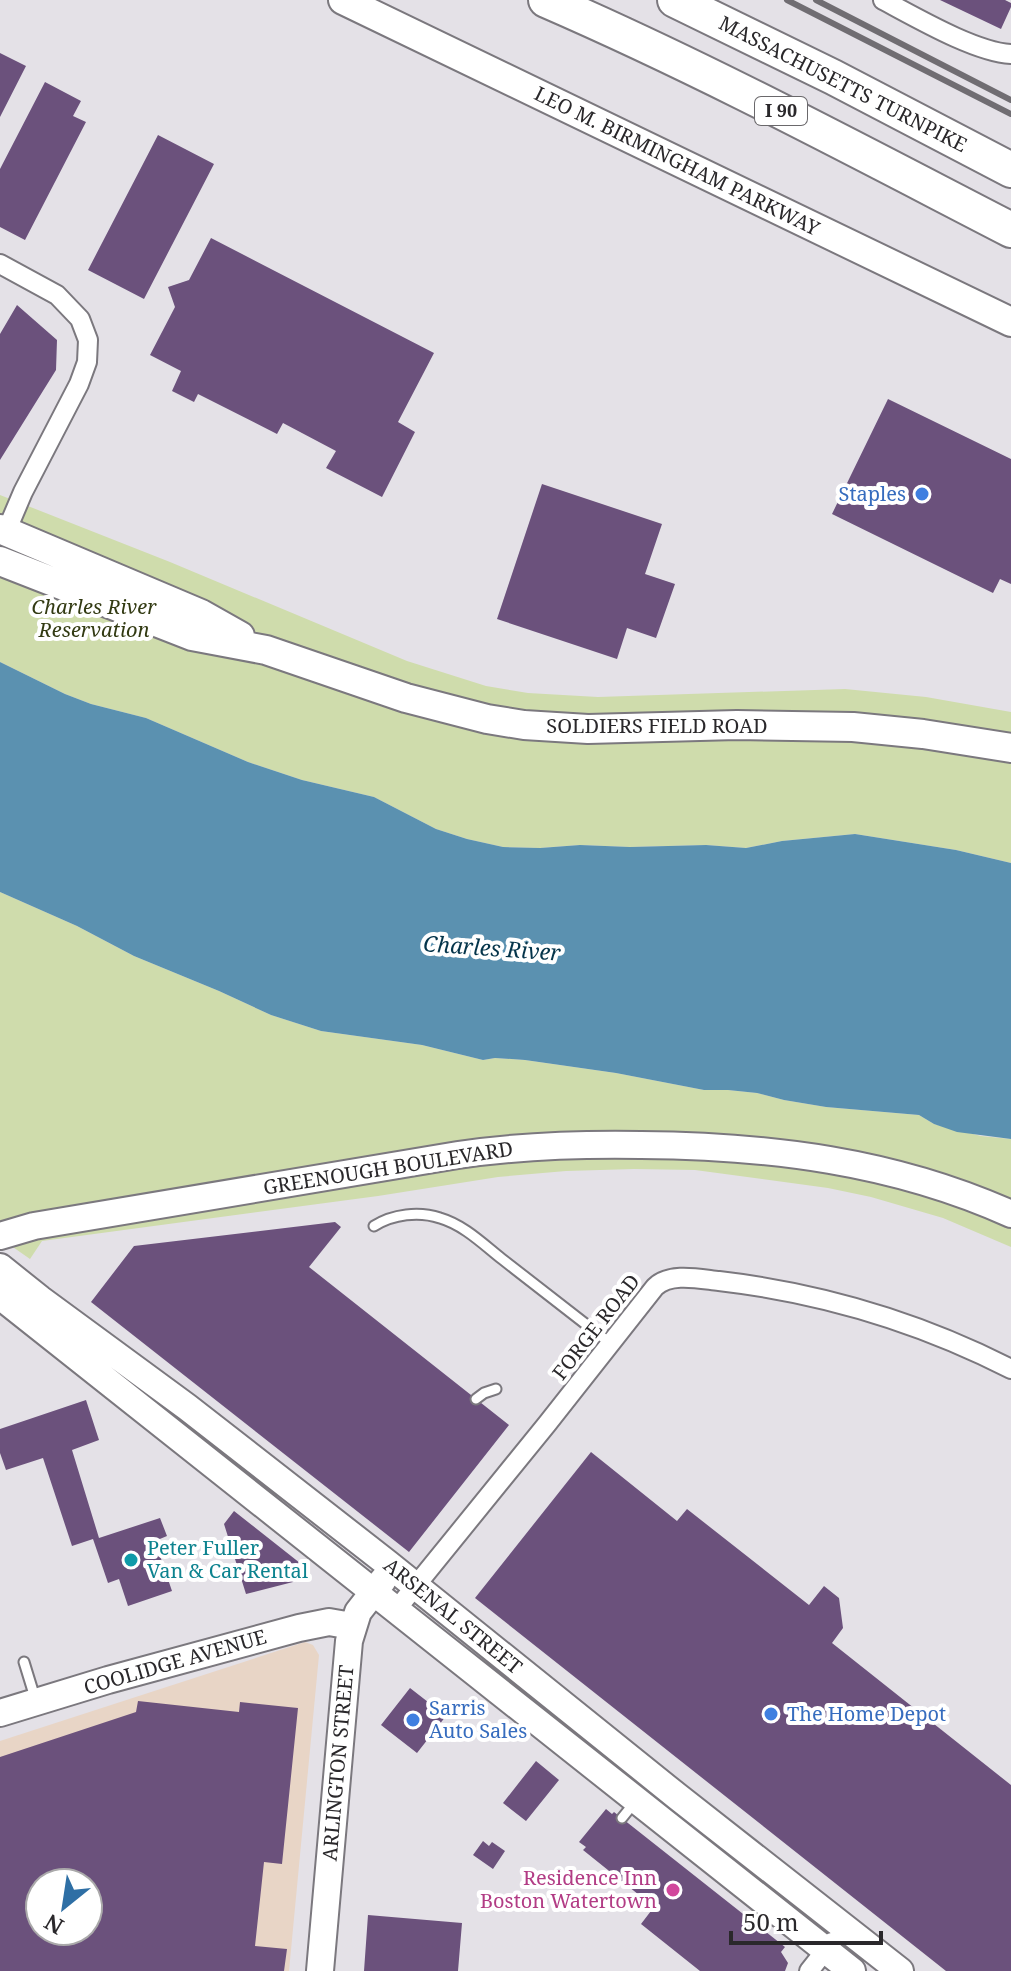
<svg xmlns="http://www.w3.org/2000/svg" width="1011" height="1971" font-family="'Noto Serif',serif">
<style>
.industrial{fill:#e8d5c6;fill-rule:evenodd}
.green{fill:#cfdcac}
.water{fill:#5b91b0}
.building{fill:#6b517c;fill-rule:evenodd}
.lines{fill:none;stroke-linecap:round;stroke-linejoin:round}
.lane-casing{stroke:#7b787e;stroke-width:13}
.street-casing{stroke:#7b787e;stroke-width:22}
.secondary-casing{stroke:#7b787e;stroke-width:30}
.primary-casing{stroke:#7b787e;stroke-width:32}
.highway-casing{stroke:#7b787e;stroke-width:38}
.lane{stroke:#fff;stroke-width:9}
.street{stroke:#fff;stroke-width:18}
.secondary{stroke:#fff;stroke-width:26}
.primary{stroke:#fff;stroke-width:28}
.highway{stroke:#fff;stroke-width:34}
.rail{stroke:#706d72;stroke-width:6}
.shop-dot{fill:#3f7fe0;stroke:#fff;stroke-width:3}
.culture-dot{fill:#0f9aa8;stroke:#fff;stroke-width:3}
.hotel-dot{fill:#d1479c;stroke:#fff;stroke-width:3}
.labels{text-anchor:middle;stroke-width:8;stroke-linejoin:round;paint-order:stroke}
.shield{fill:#fff;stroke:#6a686b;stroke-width:2}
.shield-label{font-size:18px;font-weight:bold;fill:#2a282b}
.street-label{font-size:20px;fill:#2a282b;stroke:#fff}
.shop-label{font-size:20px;fill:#366cbe;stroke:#fff;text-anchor:start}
.park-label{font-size:20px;font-style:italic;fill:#323a12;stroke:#fff}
.culture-label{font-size:20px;fill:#0d838f;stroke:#fff;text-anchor:start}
.hotel-label{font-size:20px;fill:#b23c85;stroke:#fff;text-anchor:end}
.water-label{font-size:22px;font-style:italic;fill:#05354b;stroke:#fff}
</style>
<rect width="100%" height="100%" fill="#e4e1e7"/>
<path class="industrial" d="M305 1642 313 1645 319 1655 289 1971H0V1741ZM40 1883H88V1931H40Z"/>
<path class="green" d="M0 495 170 562 407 661 486 686 528 693 598 697 845 689 926 697 1011 712V863L956 850 855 834 782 841 746 848 706 845 630 847 580 845 540 848 503 847 467 839 436 829 374 797 302 780 248 762 146 718 91 704 65 694 0 662Z
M0 892 77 926 134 956 219 991 271 1015 321 1031 422 1045 483 1060 495 1058 525 1060 616 1073 704 1090H728L757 1093 784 1100 826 1107 919 1115 934 1124 981 1136 1011 1139V1247L943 1218 871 1197 828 1188 695 1170 634 1169 566 1171 498 1177 378 1196 42 1241 30 1259 0 1238Z"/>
<path class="water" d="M0 662 65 694 91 704 146 718 248 762 302 780 374 797 436 829 467 839 503 847 540 848 580 845 630 847 706 845 746 848 782 841 855 834 956 850 1011 863V1139L957 1132 934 1124 919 1115 826 1107 784 1100 757 1093 728 1090H704L616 1073 525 1060 495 1058 483 1060 422 1045 321 1031 271 1015 219 991 134 956 77 926 0 892Z"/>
<path class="building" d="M940 0H1005L1011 3V7L1001 29Z
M0 53 26 66 0 117Z
M45 82 81 101 73 116 86 122 25 240 0 227V169Z
M158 135 214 164 144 299 88 270Z
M211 238 434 353 398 422 415 432 382 497 326 468 336 451 283 423 277 434 198 394 194 402 172 391 181 371 150 355 175 307 168 287 189 280Z
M17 305 57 340 56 370 0 460V334Z
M888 399 1011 459V584L1000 579 993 593 832 514Z
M542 484 662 524 645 574 675 584 656 638 627 628 617 659 497 619Z
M335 1222 341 1227 309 1267 509 1425 409 1552 91 1302 134 1246Z
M86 1400 99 1440 72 1450 99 1538 160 1518 167 1536 155 1541 172 1591 128 1606 119 1579 108 1583 93 1539 72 1546 43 1458 6 1470 0 1453V1429Z
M591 1452 677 1521 687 1509 809 1605 824 1586 839 1598 843 1628 832 1643 1011 1785V1971H946L475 1598Z
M234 1511 305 1567 293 1582 246 1594 224 1524Z
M410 1688 446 1716 417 1753 381 1725Z
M138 1701 239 1712 240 1702 298 1708 282 1864 264 1862 255 1946 287 1949 284 1971H0V1757L136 1712ZM40 1883H88V1931H40Z
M536 1761 559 1780 526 1821 503 1803Z
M606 1809 612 1814 614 1812 785 1947 781 1952 788 1963 785 1971H700L641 1924 654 1907 583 1850 586 1847 579 1842Z
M483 1841 489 1846 492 1842 505 1851 493 1869 473 1855Z
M368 1915 462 1923 458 1971H364Z"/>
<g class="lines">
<g class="lane-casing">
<path id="lane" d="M374 1226C393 1214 419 1211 440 1218 464 1225 483 1244 502 1259 538 1287 574 1315 610 1343
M476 1399 484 1393 496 1389
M24 1662 36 1701
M622 1818 635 1802"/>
</g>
<g class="street-casing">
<path id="street" d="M883 0C917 18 975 52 1011 54
M0 264 57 295 80 319 88 340 87 362 79 384 23 492 6 532
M396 1610 547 1424 655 1287C670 1272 700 1279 719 1281 822 1293 919 1322 1011 1369
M809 1971 832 1942"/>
</g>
<g class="secondary-casing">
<path id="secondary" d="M0 1236 34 1226 458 1155C519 1146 580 1144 641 1145 769 1146 893 1161 1011 1214
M0 1267 40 1299 187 1407 387 1563 678 1797 900 1971
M0 1296 852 1971
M0 1713 108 1680 299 1628 329 1622 352 1626
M320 1971 349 1641 358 1612 383 1580"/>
</g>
<g class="primary-casing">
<path id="primary" d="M343 0 1011 322
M0 529 201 614 240 636
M0 561 192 636 266 650 406 698 487 719 524 725 588 729 737 725 853 727 923 734 1011 748"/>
</g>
<g class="highway-casing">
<path id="highway" d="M546 0C705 69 858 151 1011 230
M675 0 833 77 1011 170"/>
</g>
<use href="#lane" class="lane"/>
<use href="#street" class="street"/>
<use href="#secondary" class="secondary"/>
<use href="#primary" class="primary"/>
<use href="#highway" class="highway"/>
<path class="rail" d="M787 0 1011 114
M816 0 1011 100"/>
</g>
<g class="shop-dot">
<circle cx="922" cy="494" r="8"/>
<circle cx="771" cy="1714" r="8"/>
<circle cx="413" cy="1720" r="8"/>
</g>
<circle class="culture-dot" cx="131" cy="1560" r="8"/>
<circle class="hotel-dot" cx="673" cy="1890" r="8"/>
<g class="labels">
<rect class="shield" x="755" y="97" width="52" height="28" rx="6"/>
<g class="shield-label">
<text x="781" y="117">I 90</text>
</g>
<g class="street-label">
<text transform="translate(843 84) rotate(27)" y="7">MASSACHUSETTS TURNPIKE</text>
<text transform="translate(677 161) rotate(26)" y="7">LEO M. BIRMINGHAM PARKWAY</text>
<text x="657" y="733">SOLDIERS FIELD ROAD</text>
<text transform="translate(388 1168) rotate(-9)" y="7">GREENOUGH BOULEVARD</text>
<text transform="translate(596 1327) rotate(-52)" y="7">FORGE ROAD</text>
<text transform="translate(453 1616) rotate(39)" y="7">ARSENAL STREET</text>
<text transform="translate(175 1662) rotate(-16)" y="7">COOLIDGE AVENUE</text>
<text transform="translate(338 1763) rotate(-85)" y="7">ARLINGTON STREET</text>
</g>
<g class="shop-label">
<text x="906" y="501" text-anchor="end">Staples</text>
<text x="429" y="1715">Sarris<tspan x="429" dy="23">Auto Sales</tspan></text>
<text x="787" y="1721">The Home Depot</text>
</g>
<g class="park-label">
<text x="94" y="614">Charles River<tspan x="94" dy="23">Reservation</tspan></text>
</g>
<g class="culture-label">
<text x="147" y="1555">Peter Fuller<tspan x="147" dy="23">Van &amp; Car Rental</tspan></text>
</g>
<g class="hotel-label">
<text x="657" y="1885">Residence Inn<tspan x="657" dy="23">Boston Watertown</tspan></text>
</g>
<g class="water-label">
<text transform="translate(492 948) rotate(4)" y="8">Charles River</text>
</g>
</g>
<g transform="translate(64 1907) rotate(210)"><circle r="38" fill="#ffffff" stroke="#aaa9aa" stroke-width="2"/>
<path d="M0-6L14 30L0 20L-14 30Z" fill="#2e6fa5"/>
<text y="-12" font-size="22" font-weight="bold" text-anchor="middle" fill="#2a282b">N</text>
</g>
<path d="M731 1931v12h150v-12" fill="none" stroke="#2a282b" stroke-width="4"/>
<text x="743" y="1931" font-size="24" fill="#2a282b" stroke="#ffffff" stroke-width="6" paint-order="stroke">50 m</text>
</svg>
